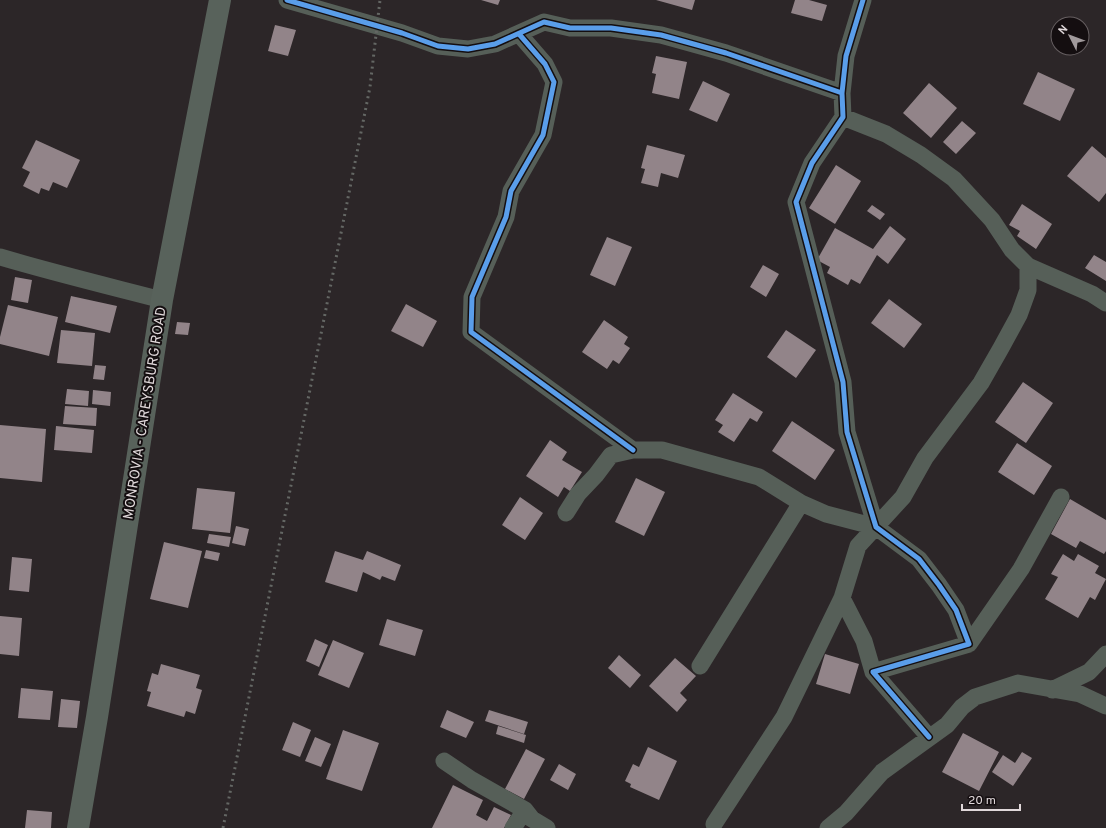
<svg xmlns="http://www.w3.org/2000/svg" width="1106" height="828" font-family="Overpass,sans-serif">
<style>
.building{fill:#928489}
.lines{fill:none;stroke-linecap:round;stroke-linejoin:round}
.street{stroke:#565f58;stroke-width:17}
.secondary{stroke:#58625b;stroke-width:22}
.rail{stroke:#646764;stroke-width:3;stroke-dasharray:2 4;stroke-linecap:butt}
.cycleway-casing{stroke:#140e10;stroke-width:8}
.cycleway{stroke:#5a9eea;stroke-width:5}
.labels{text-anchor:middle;stroke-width:4;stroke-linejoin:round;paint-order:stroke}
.street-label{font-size:14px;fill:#e0d8da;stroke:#140e10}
</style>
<rect width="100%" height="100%" fill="#2c2628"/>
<path class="building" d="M481 0H500L498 5Z
M656 0H695L692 10Z
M795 0H809L827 5 822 21 791 13Z
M275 25 296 30 288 56 268 51Z
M656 56 687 62 679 99 652 93 656 74 652 73Z
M1038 72 1075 89 1060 121 1023 104Z
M703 81 730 94 717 122 689 110Z
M929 83 957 108 931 138 903 113Z
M962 121 976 133 956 154 943 142Z
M36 140 80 160 67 188 53 182 49 191 41 188 39 194 23 186 30 172 22 168Z
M647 145 685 155 678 178 661 173 658 187 641 183 645 169 641 168Z
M1092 146 1106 158V193L1099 202 1067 176Z
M836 165 861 181 835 224 809 208Z
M1022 204 1052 224 1036 249 1017 236 1020 231 1009 225Z
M872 205 885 214 880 220 867 211Z
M890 226 906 239 888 264 877 255 860 284 851 279 848 285 827 273 830 267 817 260 835 228 873 249Z
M607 237 632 247 615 286 590 275Z
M1094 255 1106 262V281L1085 268Z
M763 265 779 274 766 297 750 287Z
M15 277 32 280 28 303 11 300Z
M71 296 117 306 110 333 65 322Z
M889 299 922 324 904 348 871 323Z
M406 304 437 321 423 347 391 331Z
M8 305 58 317 49 356 0 344V337Z
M604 320 628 337 624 344 630 348 619 364 613 360 607 369 582 352Z
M177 322 190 323 188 335 175 334Z
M61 330 95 333 92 366 57 363Z
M786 330 816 350 796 378 767 357Z
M95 365 106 366 104 380 93 379Z
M1023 382 1053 403 1026 443 995 422Z
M67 389 89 391 88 406 65 404Z
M93 390 111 392 110 406 92 404Z
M733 393 763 412 757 422 750 418 734 442 718 432 723 425 715 420Z
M65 406 97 408 96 426 63 424Z
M792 421 835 450 815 480 772 451Z
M0 425 46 429 42 482 0 478Z
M56 426 94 430 92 453 54 450Z
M550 440 567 452 562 460 582 472 570 491 564 487 558 497 526 476Z
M1017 443 1052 466 1034 495 998 472Z
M636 478 665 492 644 536 615 522Z
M197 488 235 492 230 533 192 529Z
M520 497 543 513 525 540 502 525Z
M1070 499 1106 520V551L1104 554 1080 541 1076 548 1051 534Z
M236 526 249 529 245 546 232 543Z
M209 534 231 537 229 547 207 543Z
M164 542 202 551 188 608 150 599Z
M206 550 220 553 218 561 204 558Z
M335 551 363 560 367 551 401 565 395 581 382 576 380 580 363 572 357 592 325 582Z
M1063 554 1074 561 1078 554 1099 566 1095 573 1106 579 1095 600 1090 597 1078 618 1045 599 1058 577 1051 574Z
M12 557 32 559 29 592 9 590Z
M0 616 22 618 19 656 0 654Z
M387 619 423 630 415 656 379 645Z
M315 639 328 645 319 667 306 661Z
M333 640 364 653 349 688 318 675Z
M825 654 859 664 850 694 816 684Z
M619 655 641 675 630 688 608 668Z
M675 658 696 676 680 693 687 700 677 712 649 686Z
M161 664 200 675 196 688 202 690 195 714 186 711 184 717 147 706 151 692 147 691 152 673 158 675Z
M21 688 53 691 50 720 18 718Z
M61 699 80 701 77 728 58 727Z
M447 710 474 722 466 738 440 727Z
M489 710 528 722 524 734 485 721Z
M293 722 311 730 300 757 282 750Z
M498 726 526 735 524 743 496 734Z
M343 730 379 743 362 791 326 779Z
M963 733 999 752 979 791 942 772Z
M315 737 331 744 321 767 305 761Z
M648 747 677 761 659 800 630 787 631 784 625 781 633 764 639 767Z
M526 749 545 759 524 799 505 789Z
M1022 752 1032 758 1013 786 992 772 1003 755 1015 763Z
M559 764 576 774 568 790 550 780Z
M453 785 483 800 476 815 487 821 494 807 511 815 504 828H432Z
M27 810 52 812 51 828H25Z"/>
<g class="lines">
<path class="street" d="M287 0 402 33 438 46 468 49 495 44 544 22 570 28H611L661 35 726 53 842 93
M863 0 846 56 842 93 843 117 812 163 796 202 843 382 847 432 876 527 919 559 939 585 956 610 969 644 873 672 929 737
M519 34 545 64 554 82 543 135 511 191 506 217 472 297 471 332 633 450
M843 117 886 134 921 155 954 179 992 220 1012 250 1028 266V290L1019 315 1001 348 981 383 925 458 903 497 858 546 842 598 864 641 873 672
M0 257C54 273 108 286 162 300
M1028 266 1092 294 1106 303
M566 513 578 494 596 475 611 455 633 450H662L759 477 801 503 826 514 876 527
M969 644 1021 569 1061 497
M700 666 801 503
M1052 690 1089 672 1106 654
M444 761 472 780 525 810 532 819 547 828
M714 824 784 717 842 598
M513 828 525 810
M828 828 846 813 882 772 947 725 962 707 975 697 1018 683 1080 694 1106 706"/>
<path class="secondary" d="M78 828 97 717 162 300 220 0"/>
<path class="rail" d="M223 828 370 87 380 0"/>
<g class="cycleway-casing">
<path id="cycleway" d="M287 0 402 33 438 46 468 49 495 44 544 22 570 28H611L661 35 726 53 842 93
M863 0 846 56 842 93 843 117 812 163 796 202 843 382 847 432 876 527 919 559 939 585 956 610 969 644 873 672 929 737
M519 34 545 64 554 82 543 135 511 191 506 217 472 297 471 332 633 450"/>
</g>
<use href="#cycleway" class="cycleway"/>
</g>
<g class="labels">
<g class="street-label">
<text transform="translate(144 413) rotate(-81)" y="5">MONROVIA - CAREYSBURG ROAD</text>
</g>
</g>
<g transform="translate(1070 36) rotate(312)"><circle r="19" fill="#140e10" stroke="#665f61"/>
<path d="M0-3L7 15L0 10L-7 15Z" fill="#a19a9c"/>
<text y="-6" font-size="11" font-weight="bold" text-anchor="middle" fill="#e0d8da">N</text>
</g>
<path d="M962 804v6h58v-6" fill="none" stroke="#e0d8da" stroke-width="2"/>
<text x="968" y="804" font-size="12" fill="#e0d8da" stroke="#140e10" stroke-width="3" paint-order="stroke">20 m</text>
</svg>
